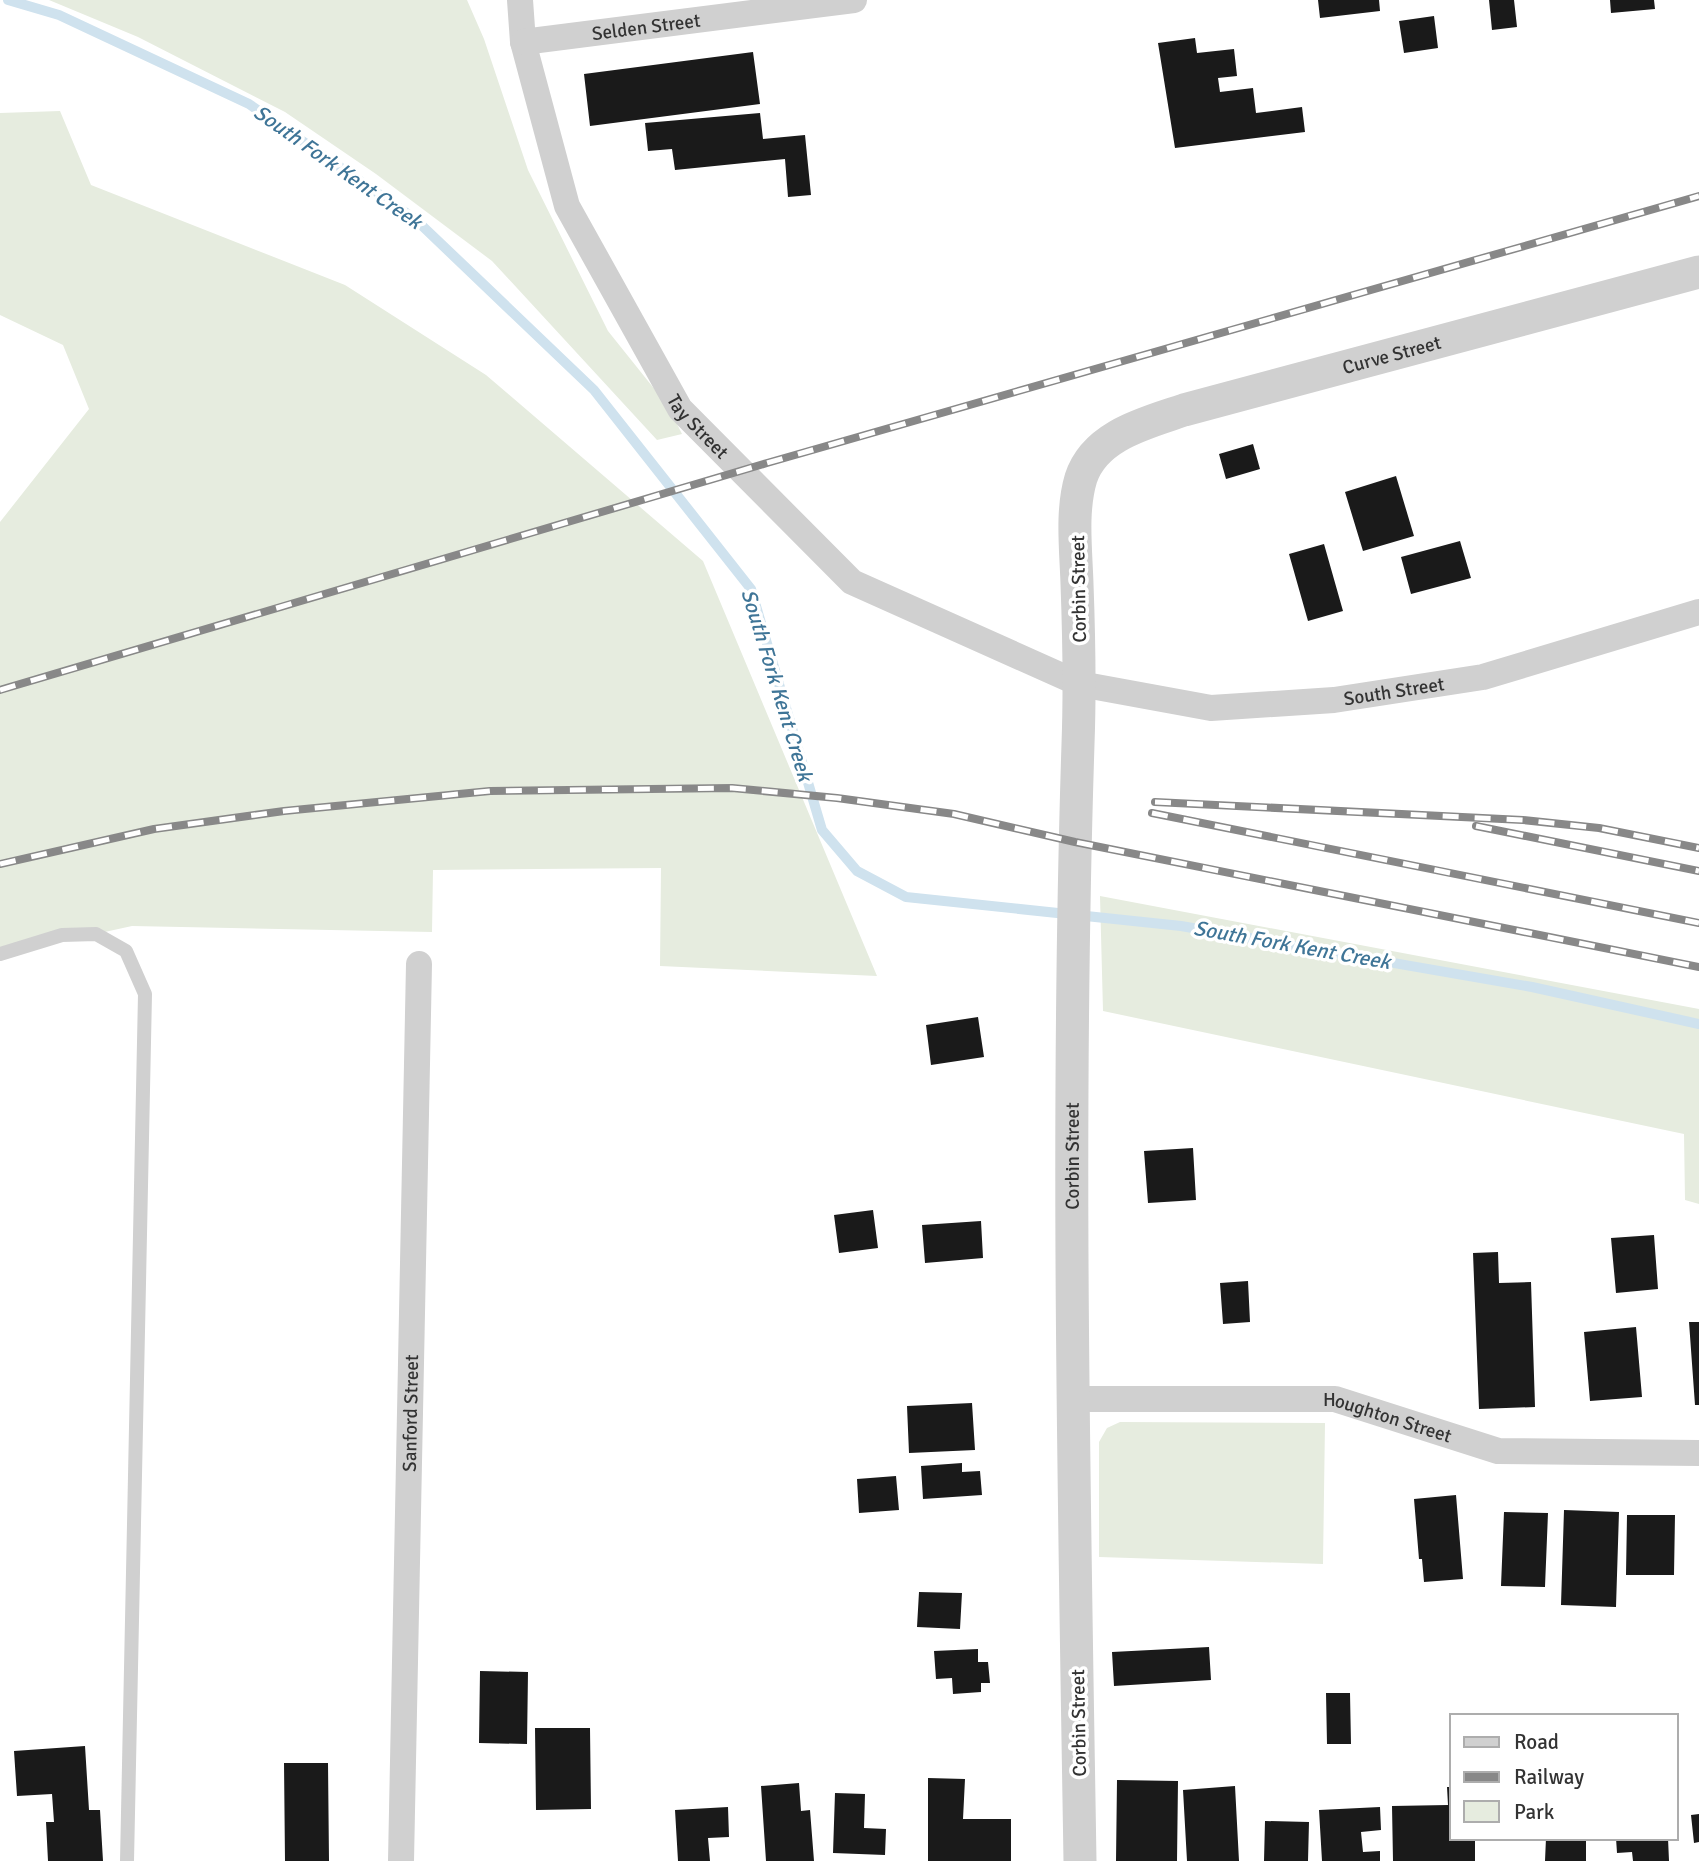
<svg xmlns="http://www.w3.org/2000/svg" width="1699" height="1861" font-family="Signika,sans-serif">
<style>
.green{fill:#e6ecdf}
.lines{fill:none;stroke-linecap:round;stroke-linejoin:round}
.stream{stroke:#cfe2ee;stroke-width:10}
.building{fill:#1a1a1a}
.service{stroke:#d0d0d0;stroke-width:14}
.minor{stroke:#d0d0d0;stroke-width:26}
.tertiary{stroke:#d0d0d0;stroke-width:33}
.rail-casing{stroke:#888;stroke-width:8}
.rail{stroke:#fff;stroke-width:5;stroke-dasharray:16;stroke-linecap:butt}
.labels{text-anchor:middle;stroke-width:7;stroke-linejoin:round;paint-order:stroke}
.street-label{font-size:19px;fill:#333;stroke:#fff}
.water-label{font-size:21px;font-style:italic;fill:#3f7597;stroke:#fff}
</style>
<rect width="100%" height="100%" fill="#fff"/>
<path class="green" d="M49 0H467L484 39 528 170 608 331 668 406 682 434 657 440 492 261 376 174 285 112 138 37Z
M60 111 91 185 345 285 486 375 703 561 877 976 660 966 661 868 433 870 432 932 132 926 0 955V522L89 409 63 345 0 315V113Z
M1100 896 1699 1009V1204L1685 1200 1684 1134 1103 1011Z
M1120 1422 1325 1423 1323 1564 1099 1557V1442L1107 1428Z"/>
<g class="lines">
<path class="stream" d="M8 0 59 15 249 104 415 219 594 390 751 589 822 830 857 871 906 897 1181 926 1532 987 1699 1024"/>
</g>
<path class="building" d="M1318 0H1379L1380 11 1320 18Z
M1489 0H1514L1517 27 1492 30Z
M1610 0H1654L1655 9 1611 13Z
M1434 16 1438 48 1404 53 1399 21Z
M1195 38 1197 53 1234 49 1237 76 1218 78 1220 92 1253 88 1256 113 1302 107 1305 132 1175 148 1158 43Z
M753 52 760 104 590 126 584 74Z
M760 113 763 139 805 135 811 195 788 197 785 159 675 170 672 149 648 151 645 123Z
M1253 444 1260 469 1226 479 1219 454Z
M1396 476 1414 536 1363 551 1345 492Z
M1460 541 1471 578 1411 594 1401 557Z
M1324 544 1343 611 1308 621 1289 554Z
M978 1017 984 1057 931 1065 926 1025Z
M1193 1148 1196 1200 1148 1203 1144 1151Z
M873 1210 878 1248 839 1253 834 1215Z
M981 1221 983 1258 925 1263 922 1225Z
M1654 1235 1658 1289 1616 1293 1611 1238Z
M1498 1252 1499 1283 1531 1282 1535 1407 1479 1409 1473 1253Z
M1248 1281 1250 1322 1223 1324 1220 1283Z
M1689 1322H1699V1405H1695Z
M1636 1327 1642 1397 1590 1401 1584 1332Z
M972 1403 975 1450 909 1453 907 1406Z
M962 1463V1472L980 1471 982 1495 923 1499 921 1466Z
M896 1476 899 1510 859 1513 857 1479Z
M1456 1495 1463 1579 1424 1582 1422 1559H1419L1414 1499Z
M1564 1510 1619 1512 1616 1607 1561 1605Z
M1504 1512 1548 1513 1545 1587 1501 1586Z
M1627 1515H1675L1674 1575H1626Z
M919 1592 962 1593 960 1629 917 1627Z
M1209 1647 1211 1680 1114 1686 1112 1652Z
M978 1649V1662H988L990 1683H981V1692L953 1694 952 1678 936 1679 934 1651Z
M480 1671 528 1672 527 1744 479 1743Z
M1326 1693H1350L1351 1744H1327Z
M535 1728H590L591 1809 536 1810Z
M85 1746 89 1810H100L103 1861H48L46 1822H54L52 1794 17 1796 14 1751Z
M284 1763H328L329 1861H285Z
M928 1778 965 1779 963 1819H1011V1861H928Z
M1117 1780 1178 1781 1177 1861H1116Z
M799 1783 801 1811 810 1810 814 1861H766L761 1786Z
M1235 1786 1239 1861H1187L1183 1790Z
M1447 1787H1452V1838H1475V1861H1393L1392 1806 1448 1805Z
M835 1793 865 1794 864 1828 886 1829 885 1855 833 1853Z
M728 1807 729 1837 708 1838 710 1861H678L675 1810Z
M1380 1807 1381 1830 1361 1832 1363 1852 1380 1851V1861H1322L1319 1810Z
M1699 1814V1842L1694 1843 1691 1815Z
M1265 1821 1309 1822 1308 1861H1264Z
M1546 1838H1586V1861H1545Z
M1616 1838H1668L1669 1861H1633L1632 1852 1617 1853Z"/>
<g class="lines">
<path class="service" d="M0 954 62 935 96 934 126 951 145 994 127 1861"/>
<g class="minor">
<path id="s1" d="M520 0 523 42 567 206 680 409 852 582 1080 684 1211 708 1334 700 1483 677 1699 612"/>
<path id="s2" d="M523 42 854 0"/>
<path id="s3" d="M1073 1399H1335L1498 1451 1699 1453"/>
<path id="s4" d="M401 1861 419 964"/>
</g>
<path class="tertiary" id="s5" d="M1080 1861C1074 1489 1066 1116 1078 744 1080 690 1079 637 1077 584 1076 550 1071 511 1081 478 1095 435 1146 423 1184 410L1699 272"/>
<g class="rail-casing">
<path id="rail" d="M0 690 767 463 1699 196
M1155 802 1523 820 1599 828 1699 848
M1152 813 1699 923
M1476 826 1699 871
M0 864 154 829 284 811 490 791 732 788 837 798 954 814 1075 842 1699 967"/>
</g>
<use href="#rail" class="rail"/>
</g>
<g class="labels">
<g class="street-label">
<text dy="7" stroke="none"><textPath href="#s2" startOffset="124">Selden Street</textPath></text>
<text dy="7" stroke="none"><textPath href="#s5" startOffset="1727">Curve Street</textPath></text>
<text dy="7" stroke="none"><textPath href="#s1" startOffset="469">Tay Street</textPath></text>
<text transform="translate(1078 589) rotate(-91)" y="7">Corbin Street</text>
<text dy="7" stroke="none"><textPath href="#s1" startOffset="1255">South Street</textPath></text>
<text dy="7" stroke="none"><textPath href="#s5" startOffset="705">Corbin Street</textPath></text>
<text dy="7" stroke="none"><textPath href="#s4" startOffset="448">Sanford Street</textPath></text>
<text dy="7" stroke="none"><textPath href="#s3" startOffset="317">Houghton Street</textPath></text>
<text transform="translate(1078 1723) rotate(-91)" y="7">Corbin Street</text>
</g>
<g class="water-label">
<text transform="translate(338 167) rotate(35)" y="7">South Fork Kent Creek</text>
<text transform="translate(777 685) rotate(73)" y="7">South Fork Kent Creek</text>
<text transform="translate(1292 945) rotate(10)" y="7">South Fork Kent Creek</text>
</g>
</g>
<rect x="1450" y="1714" width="228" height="126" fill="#ffffff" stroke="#adadad" stroke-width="2"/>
<rect x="1464" y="1737" width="35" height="10" fill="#d0d0d0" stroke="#adadad" stroke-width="2"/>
<text x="1514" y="1749" font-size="21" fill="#333333">Road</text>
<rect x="1464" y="1772" width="35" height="10" fill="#888888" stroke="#adadad" stroke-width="2"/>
<text x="1514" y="1784" font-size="21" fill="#333333">Railway</text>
<rect x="1464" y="1801" width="35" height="21" fill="#e6ecdf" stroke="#adadad" stroke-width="2"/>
<text x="1514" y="1819" font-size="21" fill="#333333">Park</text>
</svg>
